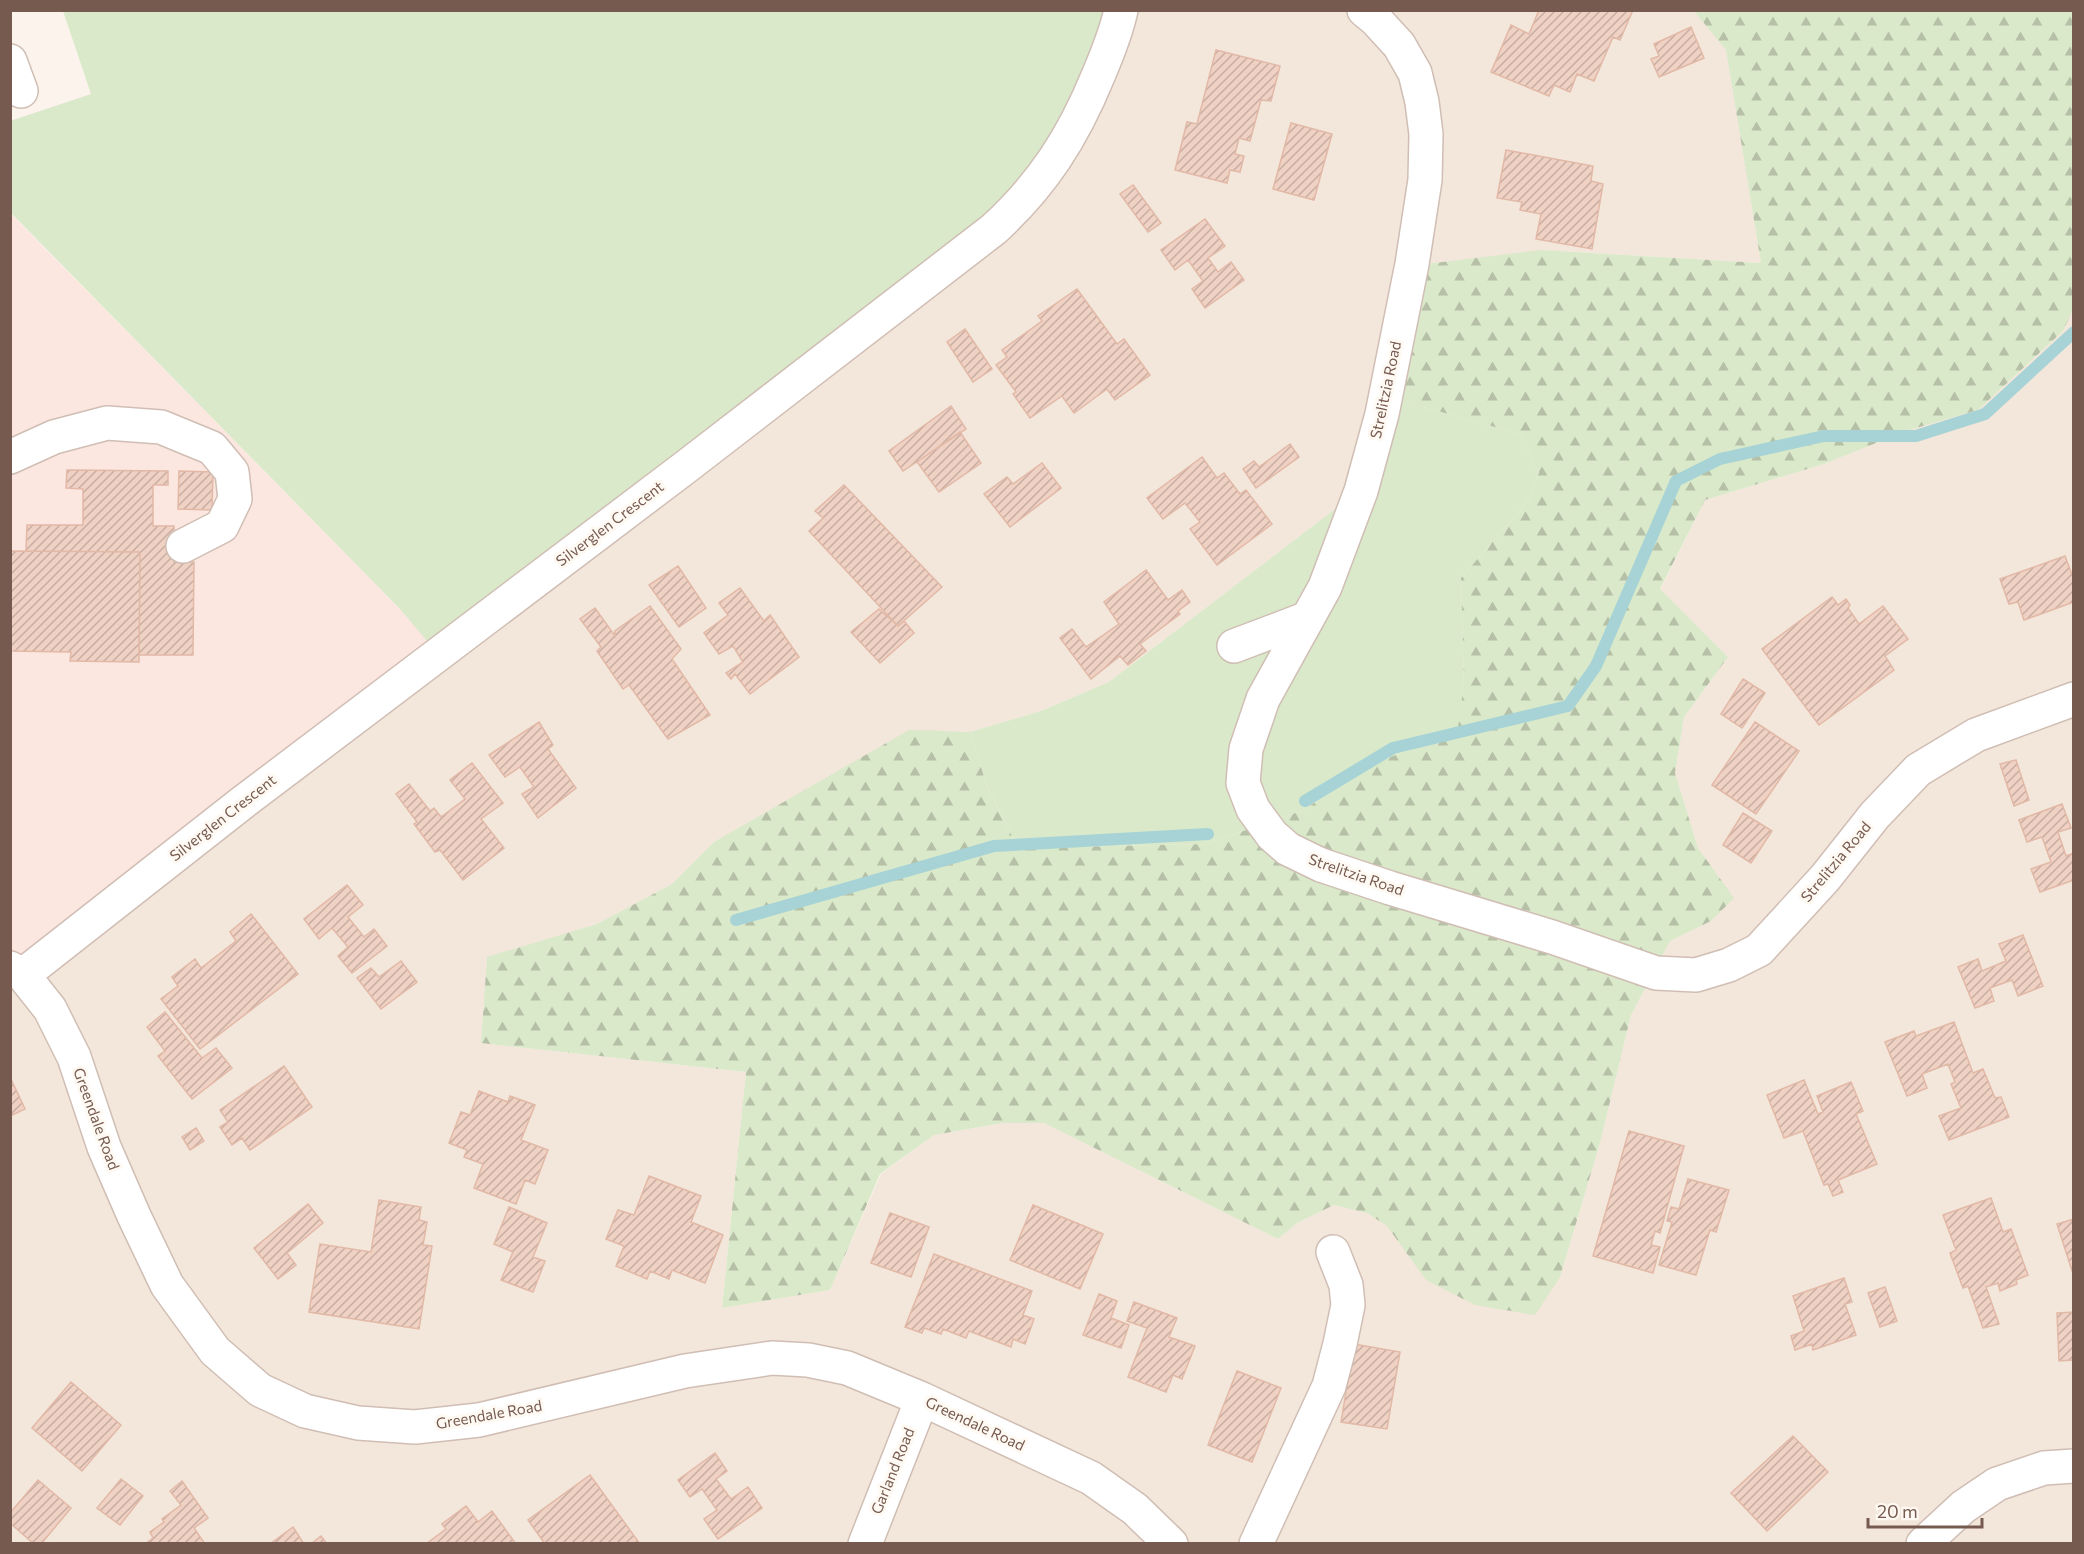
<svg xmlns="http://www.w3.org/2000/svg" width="2084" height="1554" font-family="Commissioner,sans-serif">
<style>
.residential{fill:#f3e6da}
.commercial{fill:#fbe6e0}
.green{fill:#d9e9ca}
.forest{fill:url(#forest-firs)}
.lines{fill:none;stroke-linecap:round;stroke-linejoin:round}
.stream{stroke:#a7d3d6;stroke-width:12}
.building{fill:url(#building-hatch);stroke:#e2b8a6;stroke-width:1.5}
.minor-casing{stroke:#d0beb4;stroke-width:36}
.minor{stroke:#fff;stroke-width:33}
.labels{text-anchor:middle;stroke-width:6;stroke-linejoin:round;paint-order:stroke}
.street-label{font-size:15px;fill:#765a4f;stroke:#fef9f2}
</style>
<defs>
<pattern id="forest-firs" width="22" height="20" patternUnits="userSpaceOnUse" patternTransform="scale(1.5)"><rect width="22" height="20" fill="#d9e9ca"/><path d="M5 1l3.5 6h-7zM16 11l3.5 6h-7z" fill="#b5c0a6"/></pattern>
<pattern id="building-hatch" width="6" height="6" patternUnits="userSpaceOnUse" patternTransform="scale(1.5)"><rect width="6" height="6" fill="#f0d2c5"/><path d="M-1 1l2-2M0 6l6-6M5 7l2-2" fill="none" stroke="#c7ada2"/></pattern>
</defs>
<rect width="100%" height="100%" fill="#fcf4ec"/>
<path class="residential" d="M1123 11H1694L1726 49 1761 263 1541 250 1360 490 1109 682 1041 711 970 732 909 731 714 842 672 884 597 924 487 958 481 1043 746 1072 722 1308 830 1290 881 1174 934 1135 1003 1123H1044L1278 1239 1297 1223 1334 1205 1367 1213 1387 1226 1427 1280 1560 1277 1600 1143 1631 1015 1670 941 1711 921 1733 898 1698 848 1675 773 1684 717 1728 657 1660 590 1705 500 1824 464 1906 431 1978 410 2063 331 2073 307V1543H11L10 969Z"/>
<path class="commercial" d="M10 213 400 609 438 654 10 969Z"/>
<path class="green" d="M63 11H1123L1031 193 438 654 400 609 11 213 10 121 91 94Z
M1384 396 1520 434 1539 473 1528 501 1461 578 1464 684 1458 734 1387 758 1301 811 1206 844 1018 848 987 786 970 732 1041 711 1109 682 1360 490Z"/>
<path class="forest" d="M1694 11H2073L2074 307 2063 331 1978 410 1906 431 1824 464 1705 500 1660 589 1728 657 1684 717 1675 773 1698 848 1734 898 1711 921 1670 941 1631 1015 1600 1143 1560 1277 1535 1315 1475 1305 1426 1280 1387 1226 1367 1213 1334 1205 1297 1223 1278 1239 1044 1123H1003L934 1135 880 1174 830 1290 722 1308 746 1072 481 1043 487 957 597 924 672 884 714 842 909 730 970 732 987 786 1018 848 1206 844 1301 811 1387 758 1457 734 1464 684 1461 578 1528 501 1539 473 1520 434 1384 396 1410 266 1541 250 1761 263 1726 50Z"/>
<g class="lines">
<path class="stream" d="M1305 801 1393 748 1568 706 1596 666 1676 481 1720 459 1824 436H1916L1985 414 2074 332
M736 920 994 846 1208 834"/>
</g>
<path class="building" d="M1539 10H1633L1620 40 1613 37 1594 81 1577 74 1570 92 1554 85 1549 96 1491 72 1511 25 1529 34Z
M1691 27 1704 58 1659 77 1651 59 1659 56 1654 44Z
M1216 50 1280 66 1271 101 1261 100 1250 141 1239 138 1235 154 1244 156 1240 172 1230 170 1227 183 1175 170 1187 122 1197 124Z
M1291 123 1332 134 1314 200 1273 189Z
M1506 150 1593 166 1591 181 1603 184 1592 249 1536 239 1541 214 1520 210 1522 202 1497 198Z
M1133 185 1161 223 1148 232 1120 194Z
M1205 219 1225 246 1208 258 1218 272 1231 262 1244 280 1205 308 1192 289 1203 281 1188 260 1175 270 1161 250Z
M1077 289 1117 344 1124 339 1150 375 1115 400 1107 389 1074 413 1062 396 1030 418 1013 394 1016 392 996 365 1007 357 1002 350 1042 321 1038 316Z
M965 329 992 369 973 382 947 342Z
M951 406 966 429 903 471 889 451Z
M960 432 981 463 939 492 917 462Z
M1290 444 1299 457 1256 488 1243 469 1254 461 1259 467Z
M1202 457 1217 478 1224 473 1240 494 1246 490 1272 524 1217 565 1190 529 1200 522 1185 503 1163 519 1147 498Z
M1042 463 1061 488 1010 527 984 494 1007 477 1013 484Z
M67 470 168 471V485H153V526H174V562H194L193 655H139L140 552 26 551 27 525H83V489L66 488Z
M179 471 213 472 212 510 178 509Z
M844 485 942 587 898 626 809 531 823 518 815 511Z
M10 551 140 552 139 662 70 661 71 652 10 651Z
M2065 556 2074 580V602L2024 620 2018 602 2009 604 2000 579Z
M678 566 706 608 679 627 649 585Z
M1146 570 1168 600 1182 590 1190 602 1178 611 1180 614 1140 644 1146 651 1128 665 1120 656 1091 679 1060 638 1072 629 1086 647 1119 624 1104 602Z
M740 588 764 621 770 615 799 657 750 694 735 674 731 679 726 673 743 662 733 646 719 654 704 633 728 615 719 603Z
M1832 597 1838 605 1846 599 1850 605 1848 608 1859 624 1883 606 1908 639 1885 656 1894 670 1819 725 1762 649Z
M650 606 681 649 672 659 710 715 668 739 629 685 623 689 597 651 601 647 580 619 595 608 615 636V631Z
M879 609 898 626 904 621 914 633 880 663 851 632Z
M1743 679 1765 693 1742 728 1721 714Z
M539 722 553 745 548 749 576 788 538 818 522 794 534 787 520 767 505 777 489 755Z
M1755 722 1799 751 1756 814 1712 785Z
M2016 760 2029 800 2014 806 2000 764Z
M472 763 503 803 481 819 504 848 463 880 440 850 435 852 414 824 417 822 396 794 409 784 430 811 434 808 441 817 465 799 450 780Z
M2062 804 2071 828 2058 832 2066 856 2074 853V880L2040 892 2031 869 2051 862 2042 837 2027 842 2019 820Z
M1743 813 1772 831 1751 863 1723 845Z
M347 885 363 905 348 917 364 937 374 929 387 946 352 973 338 956 348 947 332 928 319 939 304 919Z
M251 914 298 974 200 1049 161 999 178 986 172 977 195 959 201 968 236 941 230 932Z
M2023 935 2043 986 2018 996 2012 980 1990 988 1994 1001 1975 1008 1958 967 1978 959 1982 971 2006 961 1999 944Z
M401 961 417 982 381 1009 357 978 371 968 379 977Z
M165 1012 202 1058 216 1048 232 1068 192 1099 158 1056 165 1051 147 1027Z
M1954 1022 1973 1073 1983 1069 1995 1098 2001 1097 2009 1117 1949 1140 1939 1116 1961 1108 1951 1084 1955 1082 1948 1064 1922 1074 1927 1088 1907 1096 1885 1042 1914 1031 1916 1036Z
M284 1066 312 1107 250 1150 242 1138 232 1145 220 1127 228 1122 220 1110Z
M10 1077 25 1109 10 1116Z
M1804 1080 1818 1114 1823 1112 1817 1096 1851 1082 1863 1111 1856 1114 1877 1164 1838 1180 1843 1192 1833 1196 1828 1184 1824 1185 1803 1131 1784 1138 1767 1095Z
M479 1091 508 1102 510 1096 535 1105 521 1140 548 1150 535 1184 525 1180 516 1204 474 1188 483 1164 464 1157 467 1150 449 1143 461 1112 470 1115Z
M196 1128 204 1141 190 1150 182 1137Z
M1629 1131 1684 1146 1660 1233 1655 1231 1651 1245 1660 1247 1653 1273 1593 1256Z
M649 1176 701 1196 691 1222 723 1235 705 1283 672 1270 669 1279 650 1271 647 1279 616 1266 624 1246 606 1239 618 1210 634 1215Z
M1688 1179 1729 1190 1716 1232 1710 1230 1696 1275 1659 1265 1672 1222 1667 1221 1671 1207 1679 1209Z
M1991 1198 2003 1232 2011 1229 2028 1275 2016 1280 2017 1284 2000 1291 1998 1283 1986 1287 1999 1324 1983 1328 1968 1286 1963 1288 1950 1253 1956 1250 1943 1215Z
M379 1200 421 1207 419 1220 427 1222 423 1245 432 1246 419 1329 309 1312 320 1244 371 1252Z
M308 1204 323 1223 287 1253 296 1265 278 1279 254 1248Z
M1033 1205 1103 1234 1080 1289 1010 1260Z
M509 1207 547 1223 533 1257 545 1261 533 1292 501 1280 513 1252 494 1244Z
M890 1213 929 1227 911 1277 871 1263Z
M2074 1219V1277L2057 1224Z
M934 1254 1032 1291 1023 1315 1034 1319 1025 1344 1013 1339 1011 1347 969 1331 966 1338 943 1329 941 1334 924 1328 922 1333 905 1327Z
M1844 1278 1852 1302 1845 1304 1856 1335 1813 1350 1812 1344 1795 1350 1791 1336 1804 1331 1793 1296Z
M1885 1287 1897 1321 1880 1327 1868 1293Z
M1099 1294 1117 1301 1111 1318 1129 1325 1121 1348 1083 1335Z
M1134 1302 1177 1318 1169 1337 1195 1346 1182 1379 1173 1375 1166 1392 1128 1377 1147 1328 1127 1321Z
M2074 1312V1360L2059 1361 2057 1313Z
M1354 1344 1400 1352 1387 1429 1341 1422Z
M1237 1371 1281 1388 1252 1462 1208 1445Z
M71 1382 121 1425 82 1471 32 1428Z
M1793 1436 1828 1472 1767 1531 1731 1493Z
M715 1453 727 1471 716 1479 731 1499 748 1487 762 1508 718 1539 704 1519 717 1510 702 1489 690 1497 678 1480Z
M590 1475 640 1544H545L528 1520Z
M121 1479 143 1496 120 1525 97 1508Z
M38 1480 71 1508 41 1544H34L10 1523V1513Z
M182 1481 208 1518 194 1528 205 1544H145L153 1538 150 1532 164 1522 162 1519 181 1505 170 1491Z
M466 1506 478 1522 492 1511 516 1544H426L446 1529 442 1524Z
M293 1527 304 1544H270Z
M321 1536 327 1544H311Z"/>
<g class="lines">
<g class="minor-casing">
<path id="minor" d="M1364 10 1376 20 1399 45 1415 73 1422 102 1426 134 1425 180 1412 264 1382 414 1361 491 1325 587 1263 699 1246 749 1243 783 1253 809 1272 835 1288 849 1321 865 1390 888 1552 937 1656 973 1696 975 1729 965 1759 950 1825 878 1875 815 1918 770 1976 735 2074 699
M10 61 21 91
M10 457 54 437 107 423 161 427 212 448 232 472 235 499 222 526 183 546
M1234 646 1308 618
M10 968 23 975 50 1009 74 1057 104 1147 134 1216 167 1285 215 1351 260 1390 305 1411 358 1423 415 1427 479 1420 685 1371 772 1358 808 1360 847 1368 922 1399 1091 1478 1135 1509 1171 1544
M23 975 242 803 687 466 994 229C1043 184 1073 137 1098 76 1107 55 1116 33 1121 10
M865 1544 922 1399
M1256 1544 1329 1386 1340 1344 1348 1305 1346 1285 1333 1252
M1923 1544 1963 1507 1997 1484 2044 1468 2074 1466"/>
</g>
<use href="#minor" class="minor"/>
</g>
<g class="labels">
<g class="street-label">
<text transform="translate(1386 390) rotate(-78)" y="5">Strelitzia Road</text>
<text transform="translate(610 524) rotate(-37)" y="5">Silverglen Crescent</text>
<text transform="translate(223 818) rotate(-38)" y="5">Silverglen Crescent</text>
<text transform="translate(1836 862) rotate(-50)" y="5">Strelitzia Road</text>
<text transform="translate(1356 875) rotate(19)" y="5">Strelitzia Road</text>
<text transform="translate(96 1119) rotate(70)" y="5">Greendale Road</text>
<text transform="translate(489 1415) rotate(-10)" y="5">Greendale Road</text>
<text transform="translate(975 1424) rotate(25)" y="5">Greendale Road</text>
<text transform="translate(893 1471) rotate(-68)" y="5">Garland Road</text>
</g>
</g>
<rect width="2084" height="1554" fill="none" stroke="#765a4f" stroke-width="24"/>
<path d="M1868 1518v9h114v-9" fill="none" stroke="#765a4f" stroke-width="3"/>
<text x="1877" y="1518" font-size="18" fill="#765a4f" stroke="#fef9f2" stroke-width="4.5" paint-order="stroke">20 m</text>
</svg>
